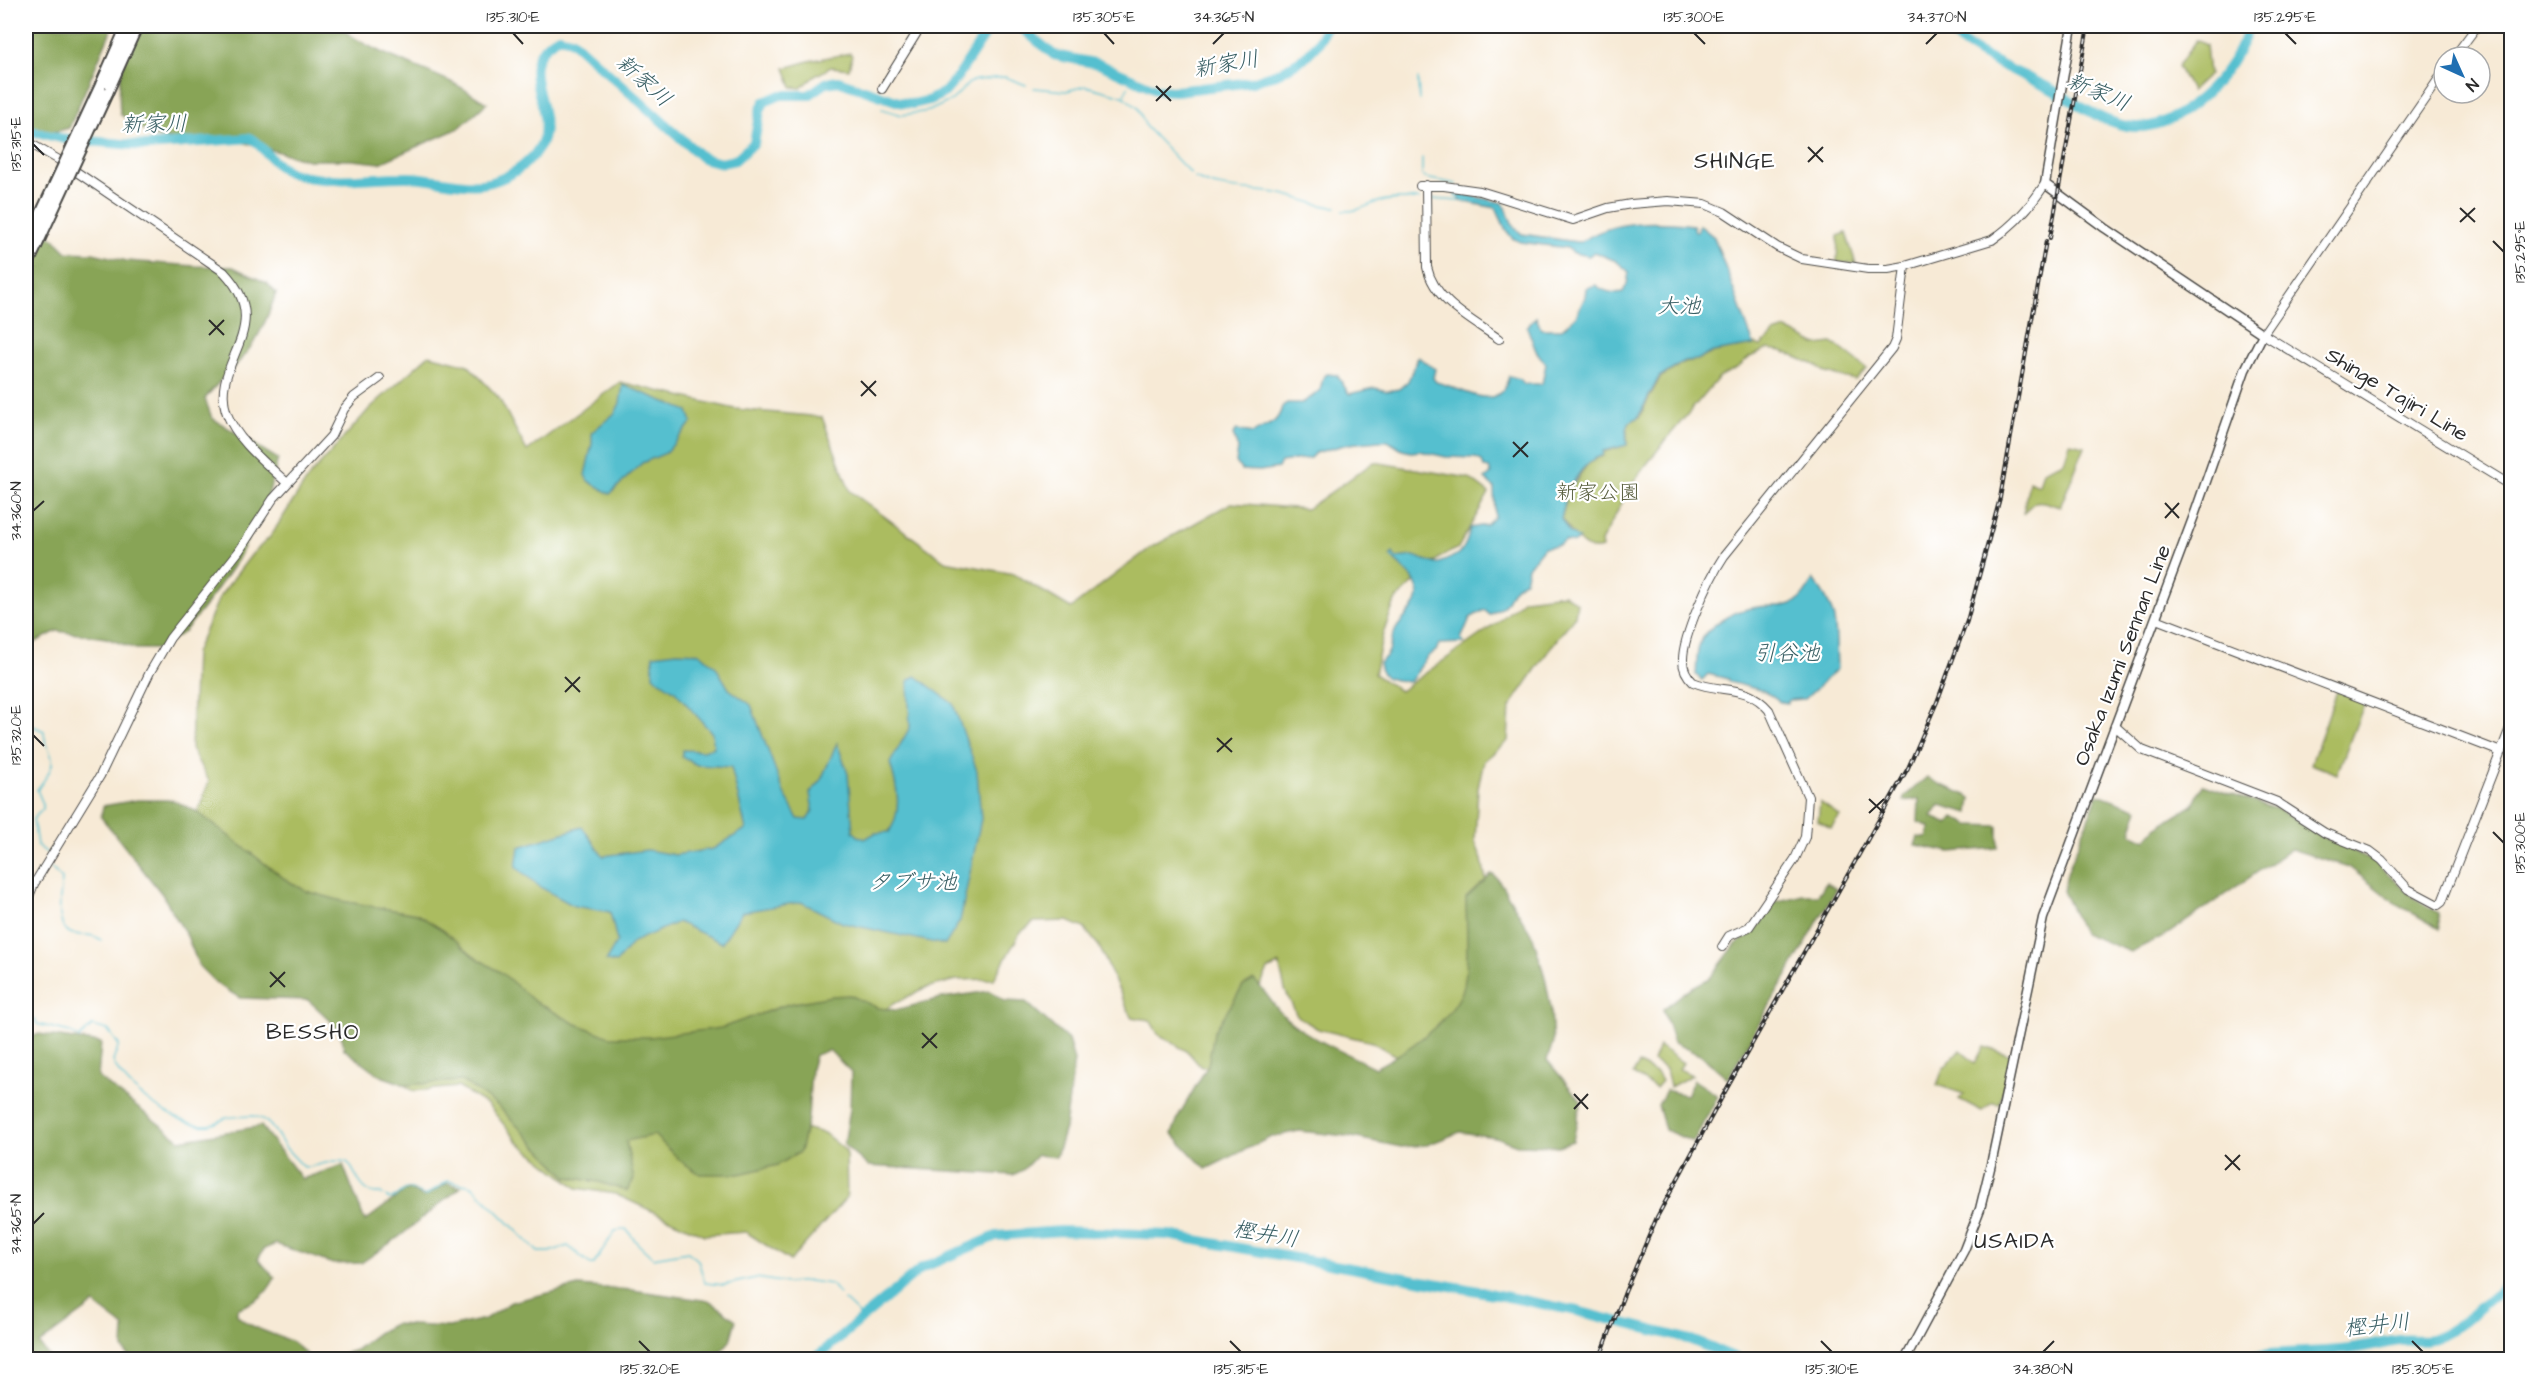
<svg xmlns="http://www.w3.org/2000/svg" width="2537" height="1385" font-family="'Architects Daughter','Klee One',sans-serif">
<style>
.green{fill:#abbc60;stroke:#6b7446;stroke-width:1.5}
.forest{fill:#88a456;stroke:#5a6840;stroke-width:1.5}
.water{fill:#54bfcf;stroke:#40757d;stroke-width:1.5}
.lines{fill:none;stroke-linecap:round;stroke-linejoin:round}
.stream{stroke:#54bfcf;stroke-width:1.5}
.river{stroke:#54bfcf;stroke-width:10}
.secondary-casing{stroke:#4a4845;stroke-width:10}
.primary-casing{stroke:#4a4845;stroke-width:11}
.highway-casing{stroke:#4a4845;stroke-width:14}
.secondary{stroke:#fff;stroke-width:8}
.primary{stroke:#fff;stroke-width:8}
.highway{stroke:#fff;stroke-width:10}
.rail-casing{stroke:#2b2b2b;stroke-width:4}
.rail{stroke:#fff;stroke-width:1.5;stroke-dasharray:4.5;stroke-linecap:butt}
.highway-bridge-casing{stroke:#4a4845;stroke-width:14;stroke-linecap:butt}
.highway-bridge{stroke:#fff;stroke-width:10}
.ticks{fill:none;stroke:#2b2b2b;stroke-width:2}
.labels{text-anchor:middle;stroke-width:4.5;stroke-linejoin:round;paint-order:stroke}
.street-label{font-size:21px;fill:#2b2b2b;stroke:#fff}
.park-label{font-size:21px;fill:#585e3e;stroke:#fff}
.water-label{font-size:22px;font-style:italic;fill:#395f64;stroke:#fff}
.neighbourhood-label{font-size:22px;letter-spacing:1.5px;fill:#2b2b2b;stroke:#fff}
.neatline{fill:none;stroke:#2b2b2b;stroke-width:2}
.ticks-label{font-size:15px;text-anchor:middle;fill:#2b2b2b}
</style>
<rect width="100%" height="100%" fill="#fff"/>
<filter id="ink" filterUnits="userSpaceOnUse"><feTurbulence type="fractalNoise" baseFrequency=".0167" numOctaves="2"/><feDisplacementMap in="SourceGraphic" scale="12" xChannelSelector="R" yChannelSelector="G"/><feConvolveMatrix kernelMatrix="1 2 1 2 8 2 1 2 1" color-interpolation-filters="sRGB"/></filter>
<filter id="wash" filterUnits="userSpaceOnUse"><feTurbulence type="fractalNoise" baseFrequency=".008" numOctaves="4" result="noise"/><feDisplacementMap in="SourceGraphic" scale="24" xChannelSelector="R" yChannelSelector="G"/><feGaussianBlur stdDeviation="1.35" result="paint"/><feColorMatrix in="noise" values="0 0 0 0 0 0 0 0 0 0 0 0 0 0 0 0 0 1.4 0 .05"/><feComposite in="paint" operator="in"/></filter>
<g filter="url(#wash)">
<rect width="100%" height="100%" fill="#f7ead6"/>
<path class="green" d="M2196 40 2206 45 2209 74 2191 91 2178 66Z
M850 53 852 56 849 69 831 67 815 76 801 88 792 87 785 68 809 61Z
M1846 233 1856 264 1837 262 1838 236Z
M1786 329 1817 345 1832 343 1839 347 1867 369 1855 380 1826 373 1815 365 1782 351 1768 349 1750 357 1739 367 1719 377 1664 442 1633 482 1601 542 1602 548C1583 555 1572 531 1561 519L1566 502 1565 494C1580 484 1579 463 1603 456V452L1627 445V429L1630 422 1639 417 1660 378 1684 362 1697 360 1714 352 1756 344 1761 346 1774 333Z
M429 355 468 365 499 398 527 451 620 382 735 409 822 417 850 491 945 561 1014 574 1071 608 1149 549 1231 503 1307 509 1374 462 1469 478 1489 493 1458 548 1439 558 1395 601 1383 634 1374 674 1400 691 1497 623 1524 599 1564 594 1577 603 1575 616 1551 647 1510 707 1508 741 1484 761 1478 788 1475 841 1482 860 1497 935 1429 1075 1372 1042 1318 1029 1297 1016 1285 990 1279 964 1268 970 1221 1065 1201 1067 1188 1052 1158 1034 1150 1020 1131 1017 1099 946 1084 928 1068 921 1034 922 1020 933 994 979 957 980 925 988 893 1004 865 1024 817 1021 774 1121 824 1133 846 1151 847 1197 790 1261 746 1232 704 1235 615 1194 577 1188 518 1142 488 1105 458 1087 413 1091 366 1059 181 858 209 781 191 749 195 653 220 596 252 554 270 537 308 478 370 408Z
M2070 443 2085 446 2060 507C2040 501 2037 496 2023 514L2029 481 2039 485 2043 471 2064 462Z
M2337 691 2365 702 2337 774 2311 764Z
M1820 802 1840 816 1831 828 1818 821Z
M1659 1046 1683 1063 1679 1069 1692 1075 1670 1087 1666 1069 1653 1061Z
M1984 1047 2011 1055 2000 1104 1992 1103 1982 1111 1959 1099 1964 1094 1937 1085 1943 1069 1960 1050 1975 1063Z
M1639 1064 1658 1074 1662 1081 1656 1088 1633 1074Z"/>
<path class="forest" d="M26 26H113L69 128 39 136 26 124Z
M144 26H338C371 53 412 63 451 82 463 88 475 96 487 103L459 128 380 163 352 160H308L228 138 195 145 151 135 120 114C117 69 122 62 144 26Z
M42 227 67 252 93 253 127 261 195 266 233 267 267 283 276 293C268 317 260 337 243 357 231 372 216 383 205 399L212 418 278 459 267 500 238 559 205 606 184 632 159 649H136L106 638 57 631 26 647V266Z
M1927 777C1943 788 1954 788 1971 798L1969 813 1940 805 1932 817 1948 824 1954 817 1969 825 1998 826V848L1950 852 1915 845 1918 837 1927 838 1930 827 1918 822 1919 799 1904 801V797Z
M2203 785 2279 810 2315 833 2372 860 2415 899 2438 913 2440 929 2395 903 2349 867 2291 849 2169 933 2131 952 2083 933 2063 891 2067 873 2098 794 2138 809 2131 833 2146 840 2156 828 2193 805Z
M137 800H172L196 811 285 879 306 891 342 901 417 914 443 930 473 956 502 973 534 1001 574 1023 610 1037H650L721 1028 788 1004 832 996 850 995 878 1008 896 1010 942 998 990 991 1005 1001 1026 1002 1068 1040 1074 1060 1065 1128 1056 1157 1037 1155 1023 1170 1013 1175 868 1166 844 1145 850 1109 851 1072 829 1050 815 1055 811 1069 808 1119 800 1152 778 1165 739 1174H700L682 1162 654 1135 626 1141 634 1179 627 1191 599 1182 567 1177 497 1105 462 1081 406 1085 381 1076 344 1049C344 1029 322 1013 308 1000L240 998 217 984 199 966 187 936 162 894 101 817 103 806Z
M1492 874 1498 879 1533 937 1545 977 1551 1008 1553 1043 1547 1060 1581 1101 1573 1141 1558 1146 1517 1145 1495 1137 1460 1132 1427 1145 1401 1147 1347 1136 1299 1131 1271 1137 1206 1169 1172 1134 1179 1115 1208 1065 1214 1032 1243 986 1254 980C1266 991 1274 1008 1287 1019 1312 1040 1346 1053 1375 1068 1405 1052 1448 1024 1462 992 1470 972 1466 921 1466 898Z
M1826 883 1837 888 1728 1078 1700 1055 1674 1043 1663 1009 1689 989 1710 978 1736 944 1755 931 1775 902 1803 895H1818Z
M39 1034 101 1043 98 1077 180 1140 261 1126 302 1179 343 1165 365 1221 405 1191 410 1190 424 1197 447 1183 461 1187 399 1237 361 1263 333 1264 276 1244 264 1249 258 1259 275 1278C264 1298 258 1300 237 1309V1315C251 1329 272 1333 290 1341 298 1345 305 1354 312 1359H130L123 1348 124 1327 94 1304 39 1344 51 1359H26V1039Z
M1694 1080 1718 1096 1693 1142 1665 1130 1658 1105 1666 1090 1686 1095Z
M578 1286 632 1290 710 1301 736 1320 730 1341 713 1360 331 1359 355 1350 379 1332 394 1324 449 1327 485 1319 511 1302Z"/>
<path class="water" d="M1459 193 1503 203 1514 227 1522 234 1577 242H1581C1614 219 1655 221 1693 225L1695 231H1698L1699 225 1714 237 1754 345 1713 352 1697 360 1684 361 1659 377 1638 417 1630 422 1626 429 1627 445 1603 451V455C1591 459 1582 468 1576 478 1571 485 1572 489 1564 494L1565 502 1561 519 1569 532 1579 539 1574 543 1565 541 1559 545 1544 547 1528 567 1525 581C1511 588 1513 591 1506 603 1503 608 1495 611 1490 615L1484 610 1470 618 1461 639 1464 643 1439 644 1436 651 1427 657 1410 682C1395 679 1381 682 1379 663 1395 650 1387 647 1395 631 1399 623 1407 616 1412 609 1430 585 1404 570 1390 556L1393 553 1396 558 1414 556 1436 564C1459 556 1466 552 1470 528L1486 525 1495 517 1494 487 1485 479 1491 474 1489 468 1484 467 1482 461 1475 458 1446 457 1420 451 1411 452 1402 450 1388 441H1379L1348 444 1315 453 1310 458 1281 462 1278 468 1260 471 1241 470 1236 462 1238 449 1233 434 1237 430 1253 433C1268 423 1277 426 1282 407L1287 403H1302L1320 391 1323 378 1327 374 1337 375 1349 394 1375 388 1387 391 1399 389 1408 381 1418 357 1435 369 1433 378 1436 382C1462 387 1499 417 1509 376L1520 379 1524 384H1542L1546 364 1536 351 1527 327 1536 317 1541 329H1562L1576 316 1585 297 1586 288 1596 285C1603 291 1613 294 1623 292L1627 284 1629 272 1616 261 1594 252 1589 256 1574 253 1567 248 1520 242 1512 238 1506 230 1496 208 1459 201Z
M623 385 688 411 692 422 666 453 642 463 610 494 588 481 585 475 592 444V432L615 413 620 403Z
M1813 579C1840 614 1835 626 1837 669L1805 699 1789 700 1788 703 1780 702 1764 691 1729 682 1728 679 1708 674 1702 680 1696 675C1697 665 1696 653 1700 643 1708 625 1733 611 1752 608 1784 602 1795 616 1813 579Z
M677 652 700 653 716 667 729 689 751 705 784 793 798 819 807 820 813 811 810 793 820 782 837 743 848 774 853 831 858 836 865 839 875 833 889 832C903 810 897 786 890 763L910 727 908 681 916 676 953 704 977 771 981 819 960 921 945 945 843 923 801 902 742 912 722 943 678 922 633 942 616 963 606 961 617 941 610 912 574 906 540 887 516 867 519 847 582 827 603 856 647 850 675 855 713 849 746 829 731 767 697 765 682 757V750L704 751 714 747 712 733 675 691 653 676V655Z"/>
<g class="lines">
<path class="stream" d="M1443 29 1445 26
M1418 79 1419 100
M1131 82 1133 78
M1034 88 1066 91 1086 86 1123 96 1138 108 1146 127 1191 174
M1124 95 1128 87
M884 102 885 97
M882 109 902 115 929 111 952 100 969 83 976 80 1005 77 1026 85
M1422 158V175L1425 178 1456 184
M1195 178C1220 191 1250 189 1277 193 1297 196 1316 207 1336 207
M1456 192 1455 196 1459 197
M1432 199 1459 201
M1343 211C1357 212 1363 207 1375 203 1389 198 1405 199 1419 199
M26 723 44 731C43 743 54 753 52 764 51 772 42 783 37 790L43 804V809L33 819 37 845 47 853
M50 867 62 879C61 893 54 925 70 933 81 937 91 932 101 940
M30 1018 35 1019 37 1024 70 1032 79 1038 92 1026 108 1030 119 1045 113 1061C122 1087 179 1129 209 1125 216 1124 220 1120 226 1118 228 1117 250 1116 253 1116 271 1119 276 1134 285 1147 291 1154 298 1161 304 1167 320 1167 331 1158 347 1162 356 1171 356 1182 367 1190 376 1196 378 1189 389 1199 398 1199 402 1187 411 1189 416 1190 420 1194 425 1196L448 1181 472 1186 538 1252H549L568 1246 590 1264H594L615 1231 626 1229 637 1243 653 1258 688 1252 698 1260 705 1283 724 1285 756 1278 787 1283 809 1281 831 1284 839 1294
M844 1300 864 1319"/>
<path class="river" d="M1019 26 1054 55 1099 64 1158 90 1176 91 1252 82 1281 72 1304 58 1318 44 1326 26
M1942 26C1972 55 2012 69 2049 88 2074 101 2097 120 2127 126 2177 136 2238 70 2248 26
M26 130 65 139 146 146 250 138C266 147 272 166 291 173 328 185 366 177 405 177 430 176 457 187 482 184 504 181 528 166 539 148 562 109 506 66 559 37L571 40 703 158 721 163 735 160 754 143 760 111 764 102 781 95H809L826 83 838 81 899 102 913 104 930 100 945 92 956 79 986 33 996 26
M813 1360 922 1268 996 1236 1061 1231 1168 1235 1473 1290 1577 1311 1691 1340 1741 1360
M2226 1360C2264 1352 2302 1353 2340 1350 2360 1349 2380 1343 2399 1340 2413 1338 2426 1343 2440 1336 2467 1321 2489 1300 2512 1280"/>
</g>
</g>
<g filter="url(#ink)">
<g class="lines">
<g class="secondary-casing">
<path id="secondary" d="M2454 57 2477 26
M2444 71 2263 334 2512 486
M882 89 921 26
M26 141 59 160 224 272C278 329 208 362 227 414 238 442 266 463 287 483
M1426 185 1427 267C1434 301 1472 320 1499 339
M1420 186H1444L1480 191 1573 220 1608 208 1631 204 1668 201 1705 204 1724 212 1777 247 1802 259 1868 269H1888L1905 266 1992 240C2014 225 2031 206 2045 184
M2156 619 2501 752
M2115 726 2142 750 2277 802 2325 833 2370 851 2382 860 2408 889 2438 905 2442 902 2512 723
M26 904 34 884 100 776 150 672 170 638 239 551 273 499 331 436 344 409 354 397 380 378
M1722 947 1729 936 1749 927 1795 859 1805 837 1808 797 1769 710C1746 683 1722 694 1693 682 1687 676 1683 670 1683 661 1682 637 1710 577 1724 556L1892 348 1896 339 1905 266"/>
</g>
<g class="primary-casing">
<path id="primary" d="M1905 1360 1964 1250 1980 1209 1992 1160 2043 918 2195 513 2245 370 2263 334 2105 228 2045 184 2072 26"/>
</g>
<g class="highway-casing">
<path id="highway" d="M101 85 127 26
M107 93 137 26"/>
</g>
<use href="#secondary" class="secondary"/>
<use href="#primary" class="primary"/>
<use href="#highway" class="highway"/>
<g class="rail-casing">
<path id="rail" d="M2050 238 2088 26
M1599 1360 1625 1292 1657 1217 1726 1090 1908 768 1937 702 1967 621 2000 498 2046 241"/>
</g>
<use href="#rail" class="rail"/>
<g class="highway-bridge-casing">
<path id="highway-bridge" d="M26 246 101 85
M27 266 107 93"/>
</g>
<use href="#highway-bridge" class="highway-bridge"/>
</g>
</g>
<path class="ticks" d="M513 33 523 44M1104 33 1114 44M1694 33 1705 44M2285 33 2296 44M1213 44 1224 33M1926 44 1937 33M1156 86 1171 101M1156 101 1171 86M33 144 44 155M1808 147 1823 162M1808 162 1823 147M2460 208 2475 222M2460 222 2475 208M2493 241 2504 252M209 320 224 335M209 335 224 320M861 381 876 396M861 396 876 381M1513 442 1528 457M1513 457 1528 442M2165 503 2179 518M33 511 44 501M2165 518 2179 503M565 677 580 692M565 692 580 677M33 735 44 746M1217 738 1232 752M1217 752 1232 738M1869 799 1884 813M1869 813 1884 799M2493 832 2504 843M270 972 285 987M270 987 285 972M922 1033 937 1048M922 1048 937 1033M1574 1094 1588 1109M1574 1109 1588 1094M2225 1155 2240 1170M2225 1170 2240 1155M33 1224 44 1213M639 1341 650 1352M1230 1341 1241 1352M1821 1341 1832 1352M2412 1341 2423 1352M2043 1352 2054 1341"/>
<g class="labels">
<g class="street-label">
<text transform="translate(2397 394) rotate(31)" y="7">Shinge Tajiri Line</text>
<text transform="translate(2122 655) rotate(-69)" y="7">Osaka Izumi Sennan Line</text>
</g>
<g class="park-label">
<text x="1598" y="499">新家公園</text>
</g>
<g class="water-label">
<text transform="translate(1226 63) rotate(-10)" y="8">新家川</text>
<text transform="translate(645 80) rotate(42)" y="8">新家川</text>
<text transform="translate(2099 91) rotate(23)" y="8">新家川</text>
<text transform="translate(154 123) rotate(-1)" y="8">新家川</text>
<text x="1679" y="313">大池</text>
<text x="1787" y="660">引谷池</text>
<text x="913" y="889">タブサ池</text>
<text transform="translate(1266 1233) rotate(10)" y="8">樫井川</text>
<text transform="translate(2377 1324) rotate(-6)" y="8">樫井川</text>
</g>
<g class="neighbourhood-label">
<text x="1735" y="168">SHINGE</text>
<text x="313" y="1039">BESSHO</text>
<text x="2015" y="1248">USAIDA</text>
</g>
</g>
<rect width="2537" height="1385" fill="none" stroke="#fff" stroke-width="66"/>
<g transform="translate(2462 75) rotate(135)"><circle r="28" fill="#ffffff" stroke="#aaaaaa" stroke-width="1.5"/>
<path d="M0-4.5L10 22L0 15L-10 22Z" fill="#1f6fb2"/>
<text y="-9" font-size="16" font-weight="bold" text-anchor="middle" fill="#2b2b2b">N</text>
</g>
<rect x="33" y="33" width="2471" height="1319" class="neatline"/>
<g class="ticks-label">
<text x="513" y="22">135.310°E</text>
<text x="1104" y="22">135.305°E</text>
<text x="1224" y="22">34.365°N</text>
<text x="1694" y="22">135.300°E</text>
<text x="1937" y="22">34.370°N</text>
<text x="2285" y="22">135.295°E</text>
<text transform="translate(16 144) rotate(-90)" y="5">135.315°E</text>
<text transform="translate(2520 252) rotate(-90)" y="5">135.295°E</text>
<text transform="translate(16 511) rotate(-90)" y="5">34.360°N</text>
<text transform="translate(16 735) rotate(-90)" y="5">135.320°E</text>
<text transform="translate(2520 843) rotate(-90)" y="5">135.300°E</text>
<text transform="translate(16 1224) rotate(-90)" y="5">34.365°N</text>
<text x="650" y="1374">135.320°E</text>
<text x="1241" y="1374">135.315°E</text>
<text x="1832" y="1374">135.310°E</text>
<text x="2043" y="1374">34.380°N</text>
<text x="2423" y="1374">135.305°E</text>
</g>
</svg>
